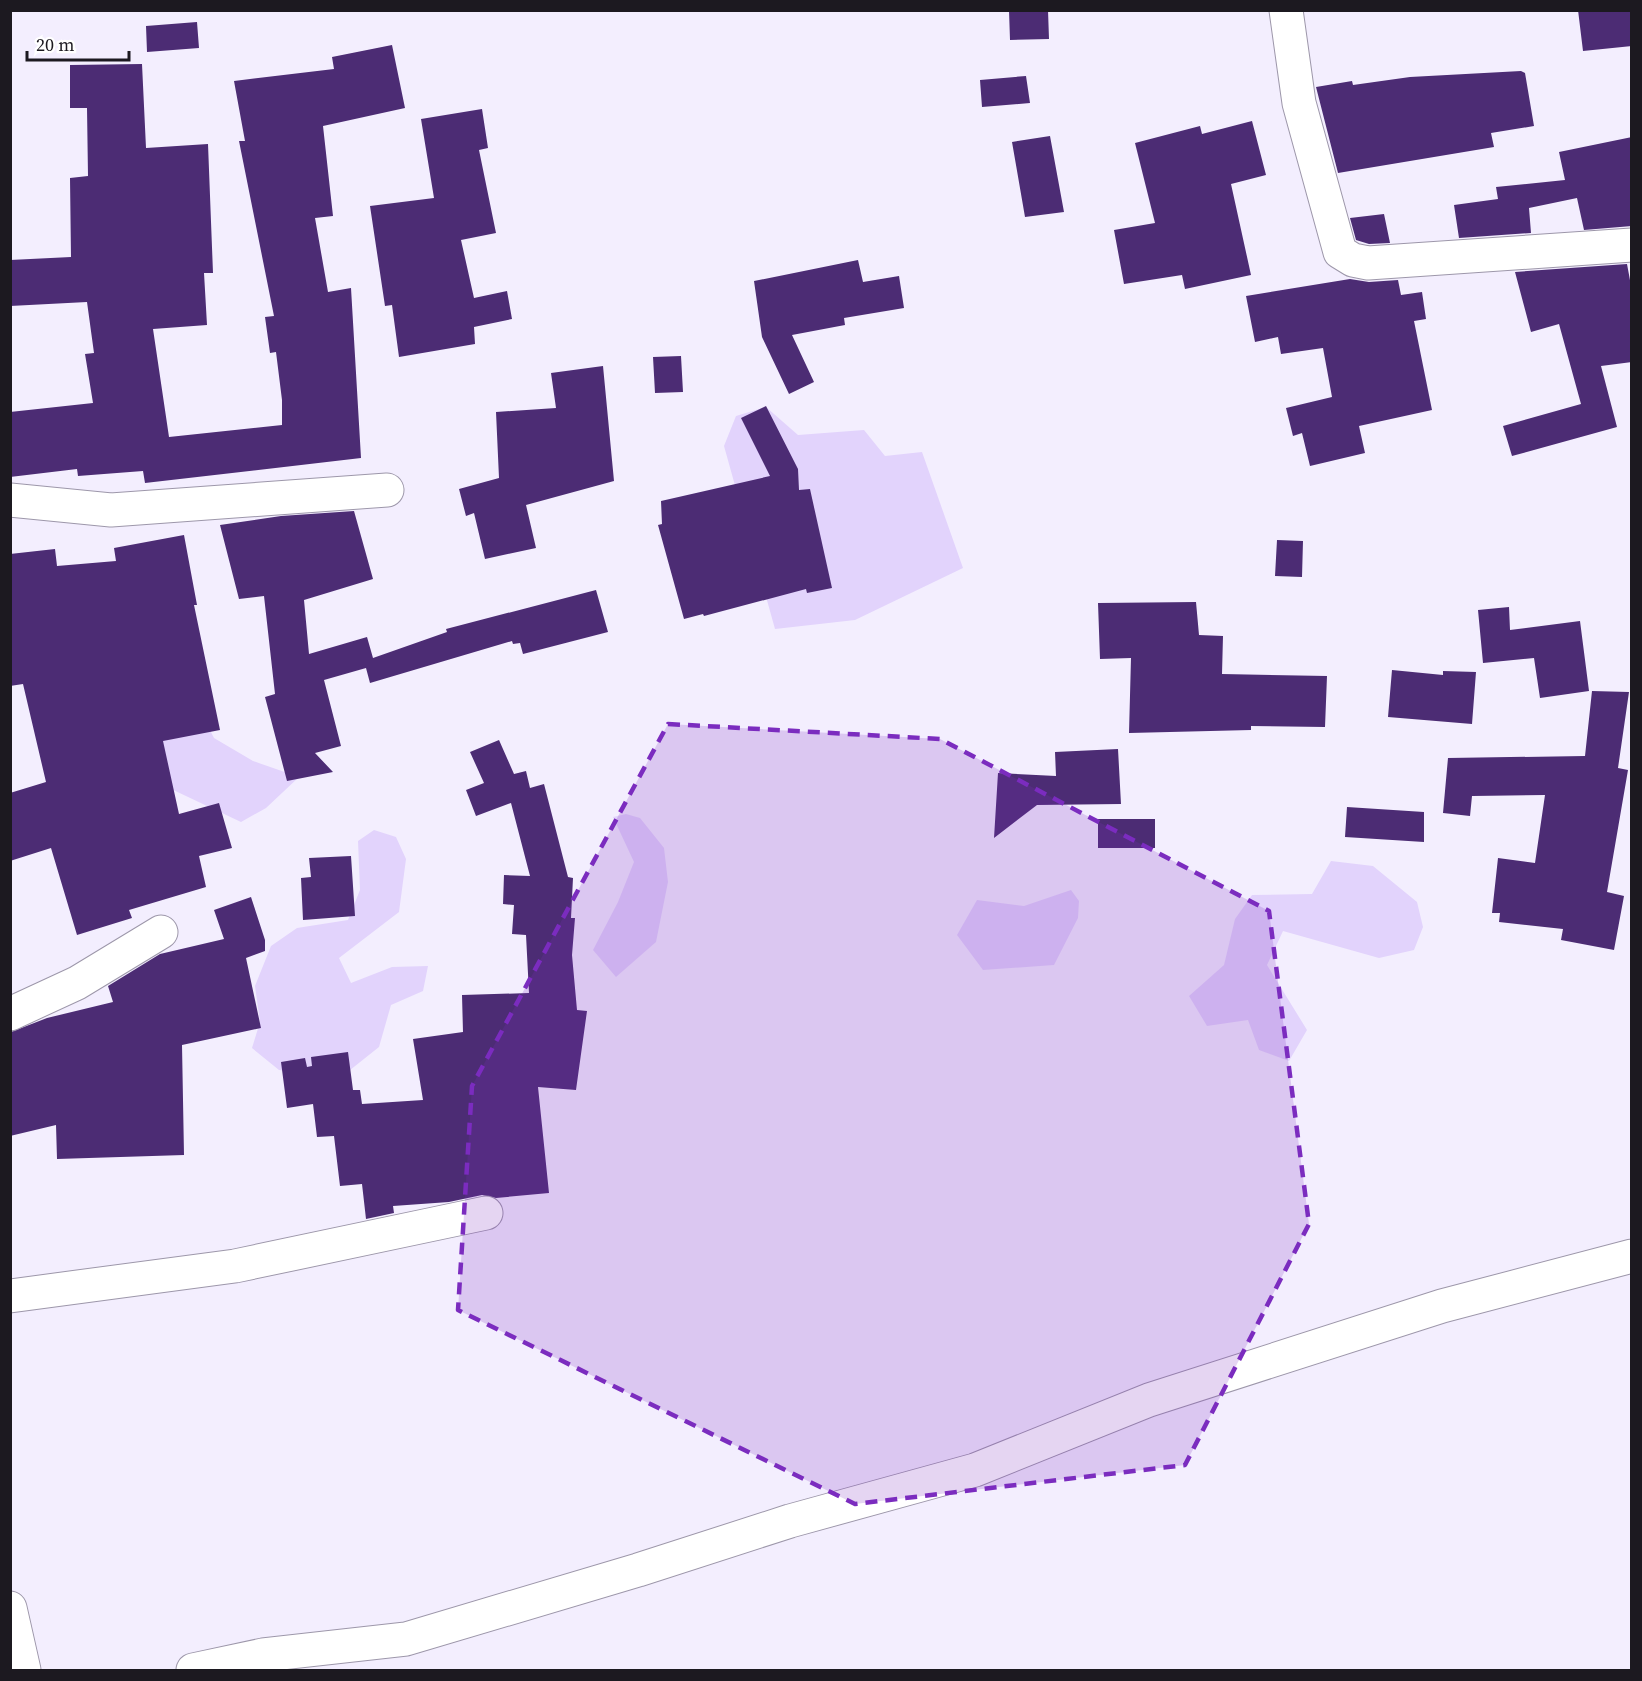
<svg xmlns="http://www.w3.org/2000/svg" width="1642" height="1681" font-family="'Source Serif 4',serif">
<style>
.green{fill:#e2d3fc}
.building{fill:#4c2c74}
.lines{fill:none;stroke-linecap:round;stroke-linejoin:round}
.street-casing{stroke:#9d97aa;stroke-width:35}
.street{stroke:#fff;stroke-width:33}
.marked{fill:#7b2cbf;fill-opacity:0.2;stroke:#7b2cbf;stroke-width:4.5;stroke-dasharray:12 8;stroke-linejoin:round}
</style>
<rect width="100%" height="100%" fill="#f3eefe"/>
<path class="green" d="M766 407 798 435 864 430 885 456 922 452 963 568 855 620 775 629 724 446 736 416Z
M200 711 214 738 253 761 299 777 266 808 241 822 150 779 121 723Z
M626 814 640 818 664 848 668 882 656 942 616 977 593 950 618 902 634 862 613 817Z
M374 830 396 837 406 859 399 912 339 958 351 983 392 967 428 966 423 991 391 1005 379 1047 340 1078 279 1070 252 1048 260 1022 255 986 271 946 297 928 348 920 360 890 358 841Z
M1331 861 1373 866 1417 902 1423 927 1414 950 1379 958 1283 931 1267 965 1307 1030 1289 1061 1259 1050 1248 1020 1207 1026 1189 996 1224 965 1235 919 1252 895 1312 894Z
M1071 890 1079 901 1078 918 1054 965 983 970 957 935 977 900 1024 906Z"/>
<path class="building" d="M1009 10H1048L1049 39 1010 40Z
M1578 10H1632V46L1583 51Z
M197 22 199 48 147 52 146 26Z
M392 45 405 108 323 126 333 216 315 218 328 292 351 288 361 458 145 483 143 471 78 476 77 469 10 477V412L93 403 85 354 94 353 87 302 10 306V260L71 257 70 178 88 176 87 108H70V65L142 64 146 148 208 144 213 273H204L207 325 153 329 169 437 282 425V400L276 352 270 353 265 317 274 316 239 141H245L234 81 334 69 332 57Z
M1521 71 1525 73 1534 126 1491 133 1494 147 1338 173 1316 87 1352 81 1353 85 1410 77Z
M1026 76 1030 103 982 107 980 80Z
M482 109 488 148 479 150 496 233 461 240 474 298 507 291 512 319 474 327 475 344 399 357 392 305 385 306 370 206 434 198 421 119Z
M1252 121 1266 175 1231 184 1251 275 1185 289 1182 275 1124 284 1114 230 1155 223 1135 143 1200 126 1202 134Z
M1050 136 1064 212 1025 217 1012 142Z
M1632 137V226L1584 230 1577 198 1529 208 1531 233 1459 238 1454 205 1498 199 1496 187 1565 180 1559 152Z
M1384 214 1390 243 1369 244 1356 240 1350 218Z
M858 260 863 282 899 276 904 308 844 318 845 325 792 335 814 382 789 394 762 337 754 281Z
M1627 264 1632 291V362L1601 366 1617 427 1512 456 1503 426 1581 404 1559 324 1531 332 1515 272Z
M1350 279 1369 282 1398 280 1401 295 1422 292 1426 319 1414 321 1432 410 1359 426 1365 453 1310 466 1302 433 1293 436 1286 408 1332 397 1323 348 1281 354 1278 337 1255 342 1246 296Z
M681 356 683 392 655 393 653 357Z
M603 366 614 481 526 505 536 548 485 559 474 513 466 516 459 489 499 478 496 412 556 408 551 373Z
M766 406 798 469 799 490 810 489 832 588 807 593 806 589 704 616 703 614 684 619 658 525 662 524 661 501 770 476 741 418Z
M354 511 373 579 304 600 309 654 367 637 373 658 447 632 446 629 596 590 608 632 523 654 520 643 513 644 512 641 370 683 366 668 324 680 341 746 315 753 333 772 287 781 265 697 275 694 264 596 239 599 220 525 281 516Z
M184 535 197 605H194L220 730 163 741 179 814 219 803 232 848 199 856 206 887 129 910 132 918 77 935 51 848 10 861V793L46 782 23 684 10 686V554L55 549 57 566 116 561 114 548Z
M1277 540 1303 541 1302 577 1275 576Z
M1196 602 1199 635 1223 636 1222 674 1327 676 1325 727 1251 726V730L1129 733 1131 658 1100 659 1098 603Z
M1509 607 1510 630 1580 621 1589 691 1540 698 1534 658 1483 663 1478 610Z
M1392 670 1443 675V671L1476 672 1472 724 1388 717Z
M1592 691 1629 692 1618 768 1628 770 1607 892 1624 896 1614 950 1561 940 1563 929 1499 922 1500 913H1492L1498 858 1535 863 1545 795 1472 796 1470 816 1443 813 1448 758 1585 756Z
M499 740 514 774 526 771 530 788 544 784 568 877 573 878 571 918H575L572 955 577 1010 587 1011 576 1090 538 1087 549 1193 496 1198 482 1195 449 1202 393 1206 394 1213 366 1219 362 1184 340 1186 334 1136 317 1137 313 1104 287 1108 281 1062 305 1058 307 1067 312 1066 311 1057 348 1052 353 1090H360L362 1104 423 1100 413 1039 463 1032 462 995 529 993 526 935 512 934 514 905 503 904 504 875 530 876 511 803 476 816 466 790 484 783 470 752Z
M1118 749 1121 804 1037 805 994 838 998 773 1056 776 1055 752Z
M1347 807 1424 812V842L1345 837Z
M1098 819H1155V848H1098Z
M351 856 355 916 303 920 301 878 311 877 309 858Z
M251 897 265 940V951L246 958 261 1028 182 1045 184 1155 57 1159 56 1125 10 1136 11 1032 47 1018 113 1002 108 986 160 954 224 939 214 910Z"/>
<g class="lines">
<g class="street-casing">
<path id="street" d="M1286 10 1299 103 1340 252 1353 260 1368 263 1632 245
M10 500 111 510 387 490
M10 1014 77 983 161 932
M10 1296 235 1266 486 1213
M10 1608 24 1670
M193 1670 263 1655 406 1639 638 1570 790 1521 975 1470 1149 1400 1442 1306 1632 1256"/>
</g>
<use href="#street" class="street"/>
</g>
<path class="marked" d="M668 724 940 739 1269 911 1309 1224 1185 1465 855 1504 458 1310 472 1086Z"/>
<rect width="1642" height="1681" fill="none" stroke="#1c1920" stroke-width="24"/>
<path d="M27 51v9h102v-9" fill="none" stroke="#1c1920" stroke-width="3"/>
<text x="36" y="51" font-size="18" fill="#1c1920" stroke="#ffffff" stroke-width="4.5" paint-order="stroke">20 m</text>
</svg>
